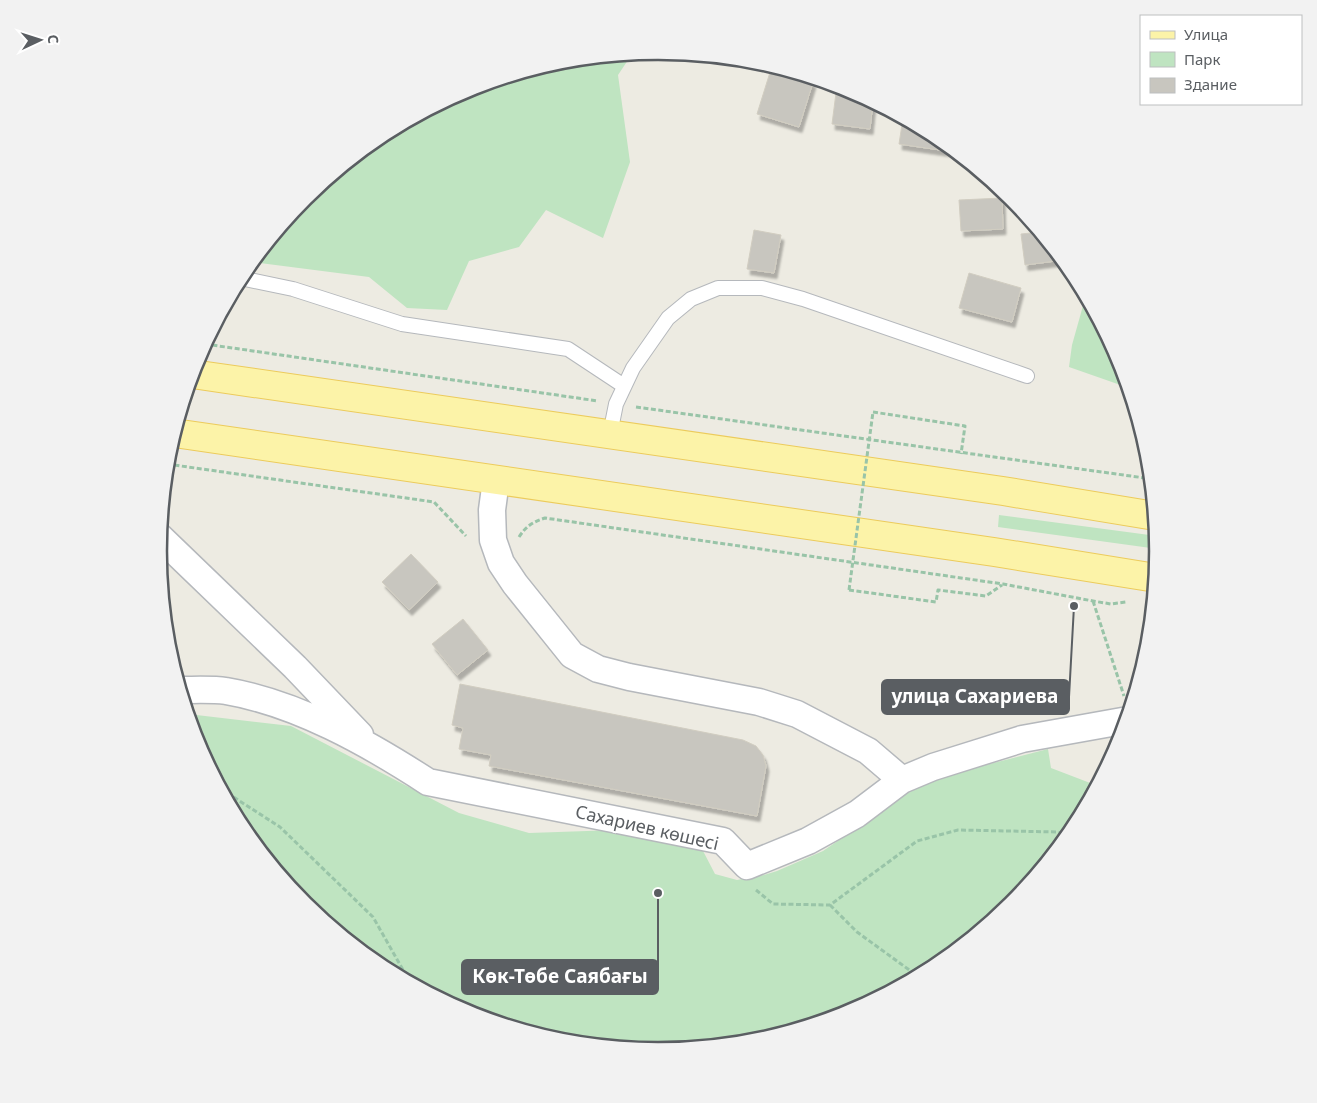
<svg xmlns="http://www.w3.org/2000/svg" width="1317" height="1103" font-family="'Noto Sans',sans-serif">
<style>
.green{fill:#bfe4c1}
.building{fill:#c8c6bf;stroke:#d1cdc1;filter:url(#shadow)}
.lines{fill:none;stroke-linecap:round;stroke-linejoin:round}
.lane-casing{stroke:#b5b8bc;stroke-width:16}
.street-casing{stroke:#b5b8bc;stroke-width:29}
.primary-casing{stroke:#eccb5c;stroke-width:30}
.path{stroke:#99c4a8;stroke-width:3;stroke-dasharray:5 2.5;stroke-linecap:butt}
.lane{stroke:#fff;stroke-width:14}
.street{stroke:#fff;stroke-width:26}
.primary{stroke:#fcf3a8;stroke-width:28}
.path-bridge{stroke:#99c4a8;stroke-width:3;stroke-dasharray:5 2.5;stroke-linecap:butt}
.labels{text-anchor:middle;stroke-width:4;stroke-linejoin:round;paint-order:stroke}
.street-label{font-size:18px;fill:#5a5e62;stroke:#fff}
.rim{fill:none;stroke:#5a5e62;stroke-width:2.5}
.leader{fill:none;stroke:#5a5e62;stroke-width:2}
.callout-dot{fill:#5a5e62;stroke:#fff;stroke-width:2}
.callout{fill:#5a5e62;stroke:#5a5e62;stroke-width:2}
.callout-label{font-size:19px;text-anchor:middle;font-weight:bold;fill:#fff}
</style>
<defs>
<filter id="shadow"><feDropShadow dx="3" dy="5.5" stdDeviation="1" flood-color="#0004"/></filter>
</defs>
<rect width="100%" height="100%" fill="#edebe2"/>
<path class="green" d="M632 54 618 75 630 162 603 238 546 210 519 247 469 261 447 310 407 308 369 277 252 262 305 198 381 135 467 89 561 61Z
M1086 295 1121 360 1129 388 1069 367 1072 345Z
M999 515 1157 536 1158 549 998 527Z
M188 714 291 726 459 813 529 833 645 829 702 849 715 874 737 880 764 875 777 871 823 851 927 780 1048 749 1051 768 1098 786 1074 830 1012 905 936 968 850 1014 756 1042 658 1052 561 1042 467 1014 380 967 305 905 242 829 196 743Z"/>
<path class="building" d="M771 69 813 82 799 127 757 114Z
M837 85 850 89 873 102 870 129 832 124Z
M903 118 937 136 948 145 947 151 899 144Z
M1002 198 1003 229 961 231 959 200Z
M754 230 781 235 774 273 747 269Z
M1040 232 1063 260 1025 265 1021 234Z
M969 273 1021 288 1012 322 959 308Z
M411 554 438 582 409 610 382 582Z
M463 619 488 650 457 675 432 644Z
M460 684 743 740 756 746 763 755 766 766 757 816 489 766 491 755 459 749 463 728 452 725Z"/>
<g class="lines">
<g class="lane-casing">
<path id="lane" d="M240 278 293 289 402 324 568 349 624 386
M610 434 616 404 633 368 668 318 691 299 718 288H762L803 299 1027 376"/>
</g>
<g class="street-casing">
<path id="street" d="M496 480 492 510 493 540 501 563 515 584 572 655 598 669 629 677 759 702 797 714 868 751 902 780
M160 537 295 667 360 735
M180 690C195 690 212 689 226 691 297 703 368 743 428 782L723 841 747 866 808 841 857 814 902 780 933 767 1022 739 1128 720"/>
</g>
<g class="primary-casing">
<path id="primary" d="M192 374 1003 491 1155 516
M174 433 994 552 1156 578"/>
</g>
<path class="path" d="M205 344 598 401
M636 407 1152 479
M873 412 965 426 961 454
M167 464 434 502 466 536
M519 537C526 526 533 522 545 518L1003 584 1093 601 1111 604 1126 602
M849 590 936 602 938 590 986 596 1002 585
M1093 601 1124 696
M221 789 280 827 373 917 411 984
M756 890 773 904 830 905 917 841 958 830 1058 832 1070 835
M830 905 857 932 919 977"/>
<use href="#lane" class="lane"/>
<use href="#street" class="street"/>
<use href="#primary" class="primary"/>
<path class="path-bridge" d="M849 590 873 412"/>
</g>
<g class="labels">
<g class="street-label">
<text transform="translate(647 828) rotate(13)" y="6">Сахариев көшесі</text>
</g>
</g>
<path d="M0 0H1317V1103H0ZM167 551a491 491 0 1 1 982 0a491 491 0 1 1-982 0Z" fill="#f2f2f2" fill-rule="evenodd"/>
<path class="rim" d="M167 551a491 491 0 1 1 982 0a491 491 0 1 1-982 0Z"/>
<path class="leader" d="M1074 606L1069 697M658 893L658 977"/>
<g class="callout-dot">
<circle cx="1074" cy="606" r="5"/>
<circle cx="658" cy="893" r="5"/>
</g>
<g class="callout">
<rect x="882" y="680" width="187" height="34" rx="5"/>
<rect x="462" y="960" width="196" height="34" rx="5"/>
</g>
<g class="callout-label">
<text x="975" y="703">улица Сахариева</text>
<text x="560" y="983">Көк-Төбе Саябағы</text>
</g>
<rect x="1140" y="15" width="162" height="90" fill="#ffffff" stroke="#bdbfc0"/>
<rect x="1150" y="31" width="25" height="8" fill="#fcf3a8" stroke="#bdbfc0"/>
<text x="1184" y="40" font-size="15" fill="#5a5e62">Улица</text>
<rect x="1150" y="52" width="25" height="15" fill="#bfe4c1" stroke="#bdbfc0"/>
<text x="1184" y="65" font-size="15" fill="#5a5e62">Парк</text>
<rect x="1150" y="78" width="25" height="15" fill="#c8c6bf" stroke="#bdbfc0"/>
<text x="1184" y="90" font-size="15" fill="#5a5e62">Здание</text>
<g transform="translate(40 40) rotate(86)" stroke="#ffffff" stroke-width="4" paint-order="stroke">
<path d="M0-4L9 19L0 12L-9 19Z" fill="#5a5e62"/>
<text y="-8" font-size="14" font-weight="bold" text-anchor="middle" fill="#5a5e62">С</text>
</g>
</svg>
